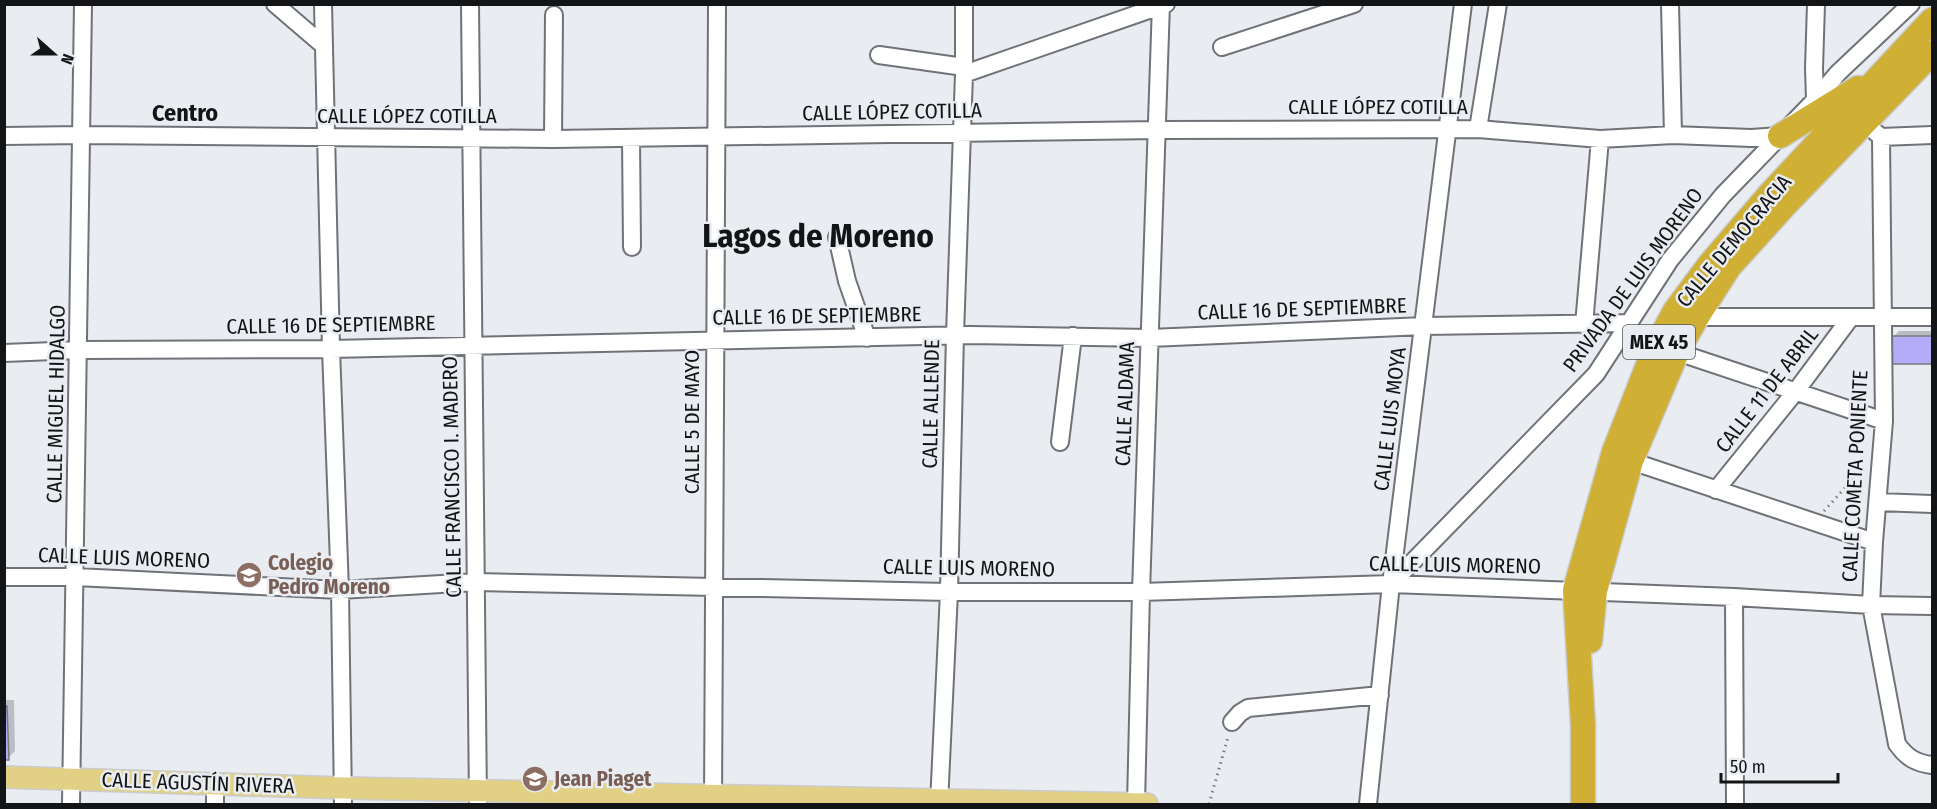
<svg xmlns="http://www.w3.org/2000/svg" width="1937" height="809" font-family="'Fira Sans Condensed',sans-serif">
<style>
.shadow{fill:#0003}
.building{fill:#b4abf9;stroke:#7a797f;stroke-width:1.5}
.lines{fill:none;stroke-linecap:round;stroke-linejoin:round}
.minor-casing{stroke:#6f7277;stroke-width:20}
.major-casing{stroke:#cbcbcc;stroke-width:24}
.highway-casing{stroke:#cbcbcc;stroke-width:27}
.path{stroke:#7a7d80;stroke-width:3;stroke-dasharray:1.5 4.5;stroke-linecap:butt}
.minor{stroke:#fff;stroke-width:16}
.major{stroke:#e2d085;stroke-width:21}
.highway{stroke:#cfb034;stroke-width:24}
.labels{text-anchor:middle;stroke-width:5;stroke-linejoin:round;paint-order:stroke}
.shield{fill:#e9edf2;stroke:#535558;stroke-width:1.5}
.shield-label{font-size:20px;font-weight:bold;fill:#131416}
.street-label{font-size:21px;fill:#131416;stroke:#e9edf2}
.education-label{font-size:21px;font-weight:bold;fill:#785e54;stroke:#e9edf2;text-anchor:start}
.quarter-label{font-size:24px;font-weight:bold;fill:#131416;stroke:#e9edf2}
.town-label{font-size:33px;font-weight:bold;fill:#131416;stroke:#e9edf2}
</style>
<rect width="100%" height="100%" fill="#e9edf2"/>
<path class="shadow" d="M1899 331H1932V362H1894V336Z
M4 700H14L15 751 8 758H4Z"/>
<path class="building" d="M1892 336H1932V364H1892Z
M4 706H7L9 760H4Z"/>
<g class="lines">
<g class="minor-casing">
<path id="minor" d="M275 4 324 46
M323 4 331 349 340 590 343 804
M470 4 478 804
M1670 4 1673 135
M1222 47 1354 4
M879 55 964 67
M964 74 1166 4
M1815 100 1814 68 1816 4
M1478 129 1498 4
M1874 131 1881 137 1932 135
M4 136 82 135 553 139 1158 130 1478 129 1600 139 1673 135 1751 138 1780 136
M1881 137 1884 421 1874 542 1871 605 1897 744C1907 758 1916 763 1932 765
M631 138 632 247
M553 139 554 15
M837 237 847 281 867 338
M1697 317H1932
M1584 325 1600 139
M1677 352 1884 421
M4 353 79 350 331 349 970 335 1150 338 1424 326 1630 323
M1060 442 1073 336
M1631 461 1874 542
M1716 490 1796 391 1851 317
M1878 502 1932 504
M4 577H76L340 590 475 582 949 592H1141L1391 584 1734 597 1871 605 1932 606
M1391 584 1596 374 1670 260 1723 195 1815 100 1838 73 1911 4
M1734 597 1735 804
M1232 722 1240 713 1248 708 1380 695
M215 783V804
M71 804 83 4
M713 804 717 4
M939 804 949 592 955 335 964 74V4
M1136 804 1141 592 1161 4
M1368 804 1391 584 1463 4"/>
</g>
<g class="major-casing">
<path id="major" d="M4 777 343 788 1147 804"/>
</g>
<g class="highway-casing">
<path id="highway" d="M1780 136 1858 88
M1590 641 1595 591 1631 461 1677 352 1697 317 1729 267 1786 204 1932 53
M1583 804V725L1575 590 1614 452 1654 350 1675 311 1710 264 1769 195 1932 20"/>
</g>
<path class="path" d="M1824 511 1864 467
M1209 804 1228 737"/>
<use href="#minor" class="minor"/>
<use href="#major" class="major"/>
<use href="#highway" class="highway"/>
</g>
<defs>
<g id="school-disc" transform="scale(1.35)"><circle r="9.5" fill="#8d6e63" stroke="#e9edf2"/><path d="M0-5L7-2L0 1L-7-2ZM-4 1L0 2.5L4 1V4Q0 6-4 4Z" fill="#fff"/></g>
</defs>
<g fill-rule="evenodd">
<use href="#school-disc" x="249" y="575"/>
<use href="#school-disc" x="535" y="779"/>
</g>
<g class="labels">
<rect class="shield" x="1623" y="325" width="72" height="34" rx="4.5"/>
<g class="shield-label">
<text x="1659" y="349">MEX 45</text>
</g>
<g class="street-label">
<text x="1378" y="114">CALLE LÓPEZ COTILLA</text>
<text transform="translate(892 112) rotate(-1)" y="7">CALLE LÓPEZ COTILLA</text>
<text x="407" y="123">CALLE LÓPEZ COTILLA</text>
<text transform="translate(1734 241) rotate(-50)" y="7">CALLE DEMOCRACIA</text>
<text transform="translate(1633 280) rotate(-54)" y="7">PRIVADA DE LUIS MORENO</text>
<text transform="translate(1302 309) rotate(-2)" y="7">CALLE 16 DE SEPTIEMBRE</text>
<text transform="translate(817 316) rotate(-1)" y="7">CALLE 16 DE SEPTIEMBRE</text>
<text transform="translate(331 325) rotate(-1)" y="7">CALLE 16 DE SEPTIEMBRE</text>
<text transform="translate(1767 390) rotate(-52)" y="7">CALLE 11 DE ABRIL</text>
<text transform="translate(56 404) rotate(-89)" y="7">CALLE MIGUEL HIDALGO</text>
<text transform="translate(931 404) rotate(-89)" y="7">CALLE ALLENDE</text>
<text transform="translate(1125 404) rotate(-88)" y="7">CALLE ALDAMA</text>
<text transform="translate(1390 419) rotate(-83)" y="7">CALLE LUIS MOYA</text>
<text transform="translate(692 422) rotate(-90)" y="7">CALLE 5 DE MAYO</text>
<text transform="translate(1855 476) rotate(-87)" y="7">CALLE COMETA PONIENTE</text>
<text transform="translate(452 477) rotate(-91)" y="7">CALLE FRANCISCO I. MADERO</text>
<text transform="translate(124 558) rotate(2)" y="7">CALLE LUIS MORENO</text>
<text transform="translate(1455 565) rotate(1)" y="7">CALLE LUIS MORENO</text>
<text transform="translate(969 568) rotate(1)" y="7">CALLE LUIS MORENO</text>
<text transform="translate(198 783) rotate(2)" y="7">CALLE AGUSTÍN RIVERA</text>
</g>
<g class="education-label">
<text x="268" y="570">Colegio<tspan x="268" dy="24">Pedro Moreno</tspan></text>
<text x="554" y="786">Jean Piaget</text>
</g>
<g class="quarter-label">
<text x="185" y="121">Centro</text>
</g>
<g class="town-label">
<text x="818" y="247">Lagos de Moreno</text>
</g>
</g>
<rect width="1937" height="809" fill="none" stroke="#131416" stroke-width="12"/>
<g transform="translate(54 54) rotate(111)" stroke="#e9edf2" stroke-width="4.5" paint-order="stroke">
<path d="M0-4.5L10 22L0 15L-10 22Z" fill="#131416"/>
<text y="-9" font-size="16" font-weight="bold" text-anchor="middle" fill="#131416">N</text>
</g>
<path d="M1721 773v9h117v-9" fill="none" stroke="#131416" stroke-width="3"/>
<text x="1730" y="773" font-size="18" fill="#131416" stroke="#e9edf2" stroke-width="4.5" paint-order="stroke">50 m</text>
</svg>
